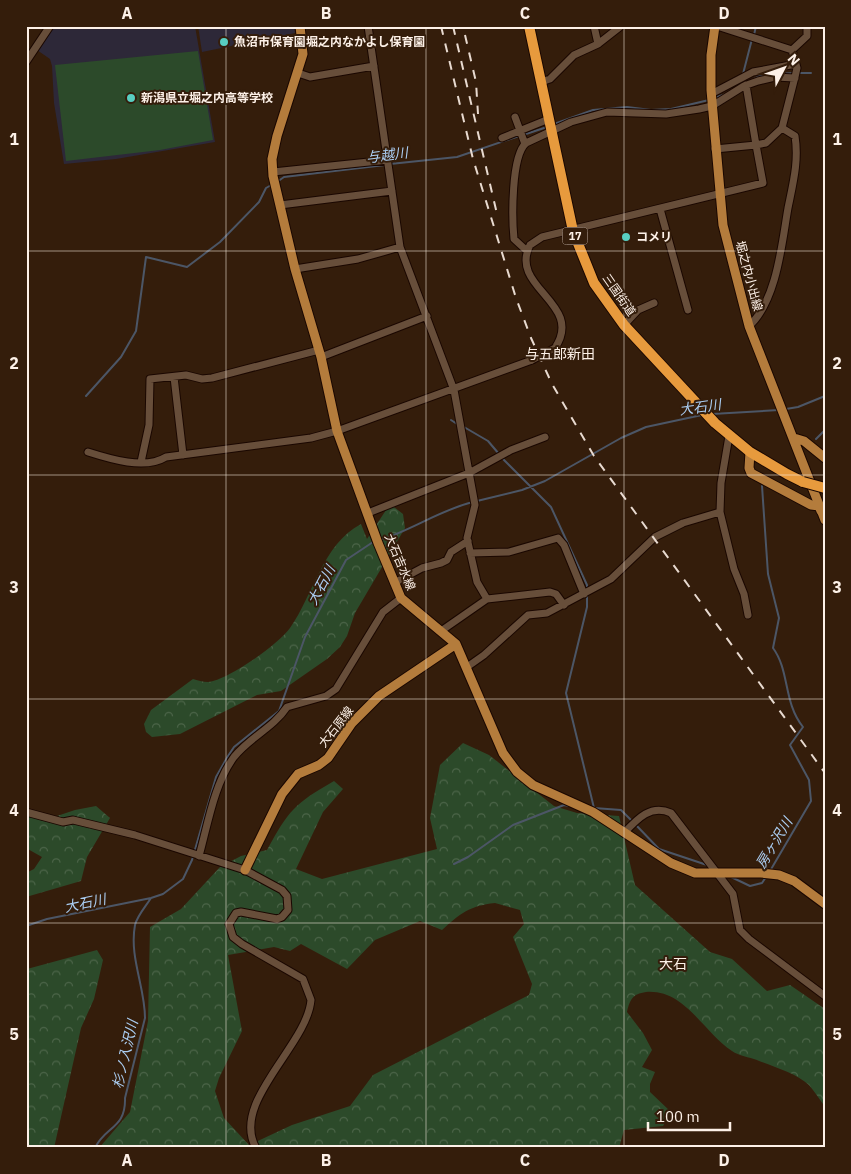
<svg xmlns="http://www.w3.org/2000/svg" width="851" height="1174" font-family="'IBM Plex Sans','Noto Sans JP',sans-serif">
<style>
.education{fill:#2d2838}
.forest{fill:url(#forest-crowns);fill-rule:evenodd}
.pitch{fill:#2c4a2a}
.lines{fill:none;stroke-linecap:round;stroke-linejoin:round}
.stream{stroke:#4c5666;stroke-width:2}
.minor-casing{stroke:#1a0700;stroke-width:9}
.major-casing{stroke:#1a0700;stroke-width:11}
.highway-casing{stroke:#1a0700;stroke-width:12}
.minor{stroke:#674e3a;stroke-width:7}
.major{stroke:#b47c3c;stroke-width:9}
.highway{stroke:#e79a3d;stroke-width:10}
.rail{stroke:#e8dad0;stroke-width:2;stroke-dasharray:9 9;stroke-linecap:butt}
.minor-bridge-casing{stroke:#1a0700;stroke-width:9;stroke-linecap:butt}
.highway-bridge-casing{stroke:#1a0700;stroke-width:12;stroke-linecap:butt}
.minor-bridge{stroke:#674e3a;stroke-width:7}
.highway-bridge{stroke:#e79a3d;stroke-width:10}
.grid{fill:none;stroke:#fdf1e8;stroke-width:1;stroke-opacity:0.55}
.poi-dot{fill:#58cec1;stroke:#341d0b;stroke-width:2}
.labels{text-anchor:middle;stroke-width:4;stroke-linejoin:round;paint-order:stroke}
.shield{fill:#341d0b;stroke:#c1b1a6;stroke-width:1}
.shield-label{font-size:11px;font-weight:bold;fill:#fdf1e8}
.poi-label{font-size:12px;font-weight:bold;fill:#fdf1e8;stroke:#341d0b;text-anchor:start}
.street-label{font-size:12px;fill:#fdf1e8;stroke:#341d0b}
.water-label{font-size:14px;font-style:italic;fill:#abcef3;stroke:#341d0b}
.neighbourhood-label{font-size:14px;fill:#fdf1e8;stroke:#341d0b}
.neatline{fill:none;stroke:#fdf1e8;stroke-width:2}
.grid-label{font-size:16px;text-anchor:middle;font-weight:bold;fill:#fdf1e8}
</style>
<defs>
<pattern id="forest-crowns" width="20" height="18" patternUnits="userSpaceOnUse" patternTransform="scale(1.25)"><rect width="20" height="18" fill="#2c4a2a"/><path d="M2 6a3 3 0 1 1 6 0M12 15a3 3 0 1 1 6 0" fill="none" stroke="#4c6549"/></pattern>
</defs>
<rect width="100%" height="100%" fill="#341d0b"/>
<path class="education" d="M53 26H195L215 142 116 159 64 164 54 103 52 66 50 59 37 50Z
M198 26H294L295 33 202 52Z"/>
<path class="forest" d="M390 504 403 514 405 528 355 613 347 636 340 647 327 659 281 691 257 695 180 734 152 737 146 732 144 724 151 710 193 679C197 680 203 682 208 682 227 681 279 644 290 628 314 594 322 545 361 524L367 539Z
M463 743 489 755 554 806 577 813 619 816 635 885 710 952 732 959 767 991 790 985 825 1009V1107C820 1100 815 1092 809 1085 796 1073 774 1067 757 1060 749 1057 739 1056 732 1051 703 1032 685 989 646 992 632 994 630 1000 627 1012L643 1033 652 1050 642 1067 655 1072 650 1084V1092L671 1112 663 1126 624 1130 619 1148H99L130 1112 148 1021 150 927 181 909 220 867 241 856 267 850C289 810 294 804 334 781L343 789 323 812 296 869 322 879 437 849 430 818 440 765ZM495 903 520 910 524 924 513 937 532 984 529 995 373 1075 350 1106 292 1125 249 1145 224 1118 215 1091 219 1078 242 1031 228 955 274 947 290 951 301 944 347 969 375 940 420 921 442 930C461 913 469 906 495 903Z
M96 806 110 818 87 857 81 881 26 897V873L34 869 42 857 26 848V815L45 820 75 810Z
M97 950 103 960 94 999 81 1028 54 1148H26L27 969Z"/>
<path class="pitch" d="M198 51 213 140 160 150 66 161 55 65Z"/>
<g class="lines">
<path class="stream" d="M754 35 756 26
M798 73H811
M743 74 752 39
M778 74 794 73
M752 80 759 76 774 74
M714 98 726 94
M554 124 593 110 627 107 651 110 671 109 709 100
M523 135 547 127
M390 164 457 157 519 136
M277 182 284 177 385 165
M86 396 121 357 136 331 146 257 187 267 220 242 259 202 266 188 273 184
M786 409 798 407 825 396
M712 414 779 410
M451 420 457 424
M464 427 488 441 499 454
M816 439 825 430
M502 458 551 507 587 585V590
M762 486 768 574 779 618 773 648C790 671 783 702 803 727L790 745 809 780 811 801 770 871
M477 501 522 490 545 481 621 438 646 427 702 415
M380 540C412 530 440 510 473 502
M587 595V607L566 693 594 808
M594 808 621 810 632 821
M635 824 659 849 707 865
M454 864 468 857 513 825 564 805 569 806
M729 876 750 886 762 883 766 877
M26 926 47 919 151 898 163 894 183 879 192 860 216 777 228 756 234 747 279 711 305 637 346 560 373 542
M95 1148C105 1126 126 1129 125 1098L145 1018C145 987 129 957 135 925 137 916 146 906 151 898"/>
<g class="minor-casing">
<path id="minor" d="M368 26 400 247 454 390 475 505 467 538 477 582 487 599
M594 26 598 44
M717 26 792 50
M26 62 50 26
M298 73 310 77 374 66
M541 82 550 79 574 55 598 44 621 26
M711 94 753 72 796 64
M515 117 525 144
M502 138 549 119
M715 149 756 145 746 85
M273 172 388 160
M280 205 392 191
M660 209 688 310
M527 251 514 239C512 219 511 156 526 143L571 122 607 112 666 114 699 109 712 106 744 86 758 81 775 77 795 78
M295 269 358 259 400 247
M624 325 638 310 654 303
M749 326C777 301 782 242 788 208 793 183 799 161 795 136L782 128
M555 348C585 303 508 288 530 245L542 237 763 183 756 145 766 143 782 128 795 77 797 68 792 50 807 36V26
M321 357 427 316
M174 377 183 455
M88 452C110 459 145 470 166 457L311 438 337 431 532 360
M141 462 149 425 150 379 186 375 202 379 212 378 319 350
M720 512 734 569 744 594 748 615
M368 513 469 473 511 450 545 437
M470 553 509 552 558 538 564 545 584 594
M394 583 422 568 441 563 447 560 451 552 468 541
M441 631 487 599 550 592 556 594 564 605
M467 667 484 655 528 615 547 613 611 579 655 537 683 523 720 512 721 483 729 436
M26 812 63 822 73 820 135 835 245 870 282 890 287 896 288 910 282 917 277 919 241 912 236 913 229 924 233 937 242 944 303 979 311 1000C307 1046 230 1102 256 1148
M624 833C638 818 651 804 671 813L733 894 740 930 749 939 825 996
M199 856C208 824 214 784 234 757 250 737 273 728 287 707L326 696 336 689 383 612 401 598"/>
</g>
<g class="major-casing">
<path id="major" d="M300 26 303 54 277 136 272 159 273 176 295 269 321 357 337 431 378 543 401 598 456 644 503 753 517 772 533 785 593 812 671 863 695 873H761L779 875 794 881 825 904
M715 26 711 55V90L723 225 749 326 825 520
M794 438 804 441 825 458
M750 452 749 468 751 473 811 505 819 506 821 511
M245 870 282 794 298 774 319 765 328 758 352 723 379 696 456 644"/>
</g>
<g class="highway-casing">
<path id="highway" d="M529 26 573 231 594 283 624 325 715 423 750 452 787 474 803 482"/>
</g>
<use href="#minor" class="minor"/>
<use href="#major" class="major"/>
<use href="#highway" class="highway"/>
<path class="rail" d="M441 26 473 159 516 298 531 338 552 384 594 456 825 773
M453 26 497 214
M465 35 476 82 478 114"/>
<g class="minor-bridge-casing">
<path id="minor-bridge" d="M532 360 555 348"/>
</g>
<g class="highway-bridge-casing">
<path id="highway-bridge" d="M803 482 825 488"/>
</g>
<use href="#minor-bridge" class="minor-bridge"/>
<use href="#highway-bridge" class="highway-bridge"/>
</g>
<path class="grid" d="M226 26V1148M426 26V1148M624 26V1148M26 251H825M26 475H825M26 699H825M26 923H825"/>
<g class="poi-dot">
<circle cx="224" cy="42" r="5"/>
<circle cx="131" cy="98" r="5"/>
<circle cx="626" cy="237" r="5"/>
</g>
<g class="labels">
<rect class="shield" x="562.5" y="227.5" width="25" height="17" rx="4"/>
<g class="shield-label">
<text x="575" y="240">17</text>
</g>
<g class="poi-label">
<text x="234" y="46">魚沼市保育園堀之内なかよし保育園</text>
<text x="141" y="102">新潟県立堀之内高等学校</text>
<text x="636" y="241">コメリ</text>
</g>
<g class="street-label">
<text transform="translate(749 276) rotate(75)" y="4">堀之内小出線</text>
<text transform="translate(619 295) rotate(55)" y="4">三国街道</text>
<text transform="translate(400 562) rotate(67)" y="4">大石吉水線</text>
<text transform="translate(336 727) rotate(-52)" y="4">大石原線</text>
</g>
<g class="water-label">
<text transform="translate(387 155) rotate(-7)" y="5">与越川</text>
<text transform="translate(700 407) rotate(-8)" y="5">大石川</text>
<text transform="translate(321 585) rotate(-62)" y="5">大石川</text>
<text transform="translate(774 843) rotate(-59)" y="5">房ヶ沢川</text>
<text transform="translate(85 903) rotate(-12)" y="5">大石川</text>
<text transform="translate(125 1054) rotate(-77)" y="5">杉ノ入沢川</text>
</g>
<g class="neighbourhood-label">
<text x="560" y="359">与五郎新田</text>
<text x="673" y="969">大石</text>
</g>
</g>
<rect width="851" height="1174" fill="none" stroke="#341d0b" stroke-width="55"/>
<g transform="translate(784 68) rotate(49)" stroke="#341d0b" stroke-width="4" paint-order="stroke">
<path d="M0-4L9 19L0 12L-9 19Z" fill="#fdf1e8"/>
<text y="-8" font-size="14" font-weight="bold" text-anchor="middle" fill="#fdf1e8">N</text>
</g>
<path d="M648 1122v8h82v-8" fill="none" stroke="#fdf1e8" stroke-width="2.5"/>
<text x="656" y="1122" font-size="15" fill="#fdf1e8" stroke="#341d0b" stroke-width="4" paint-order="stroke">100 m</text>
<rect x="28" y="28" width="796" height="1118" class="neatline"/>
<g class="grid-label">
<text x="127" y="19">A</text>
<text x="326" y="19">B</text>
<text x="525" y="19">C</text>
<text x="724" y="19">D</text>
<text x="14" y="145">1</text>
<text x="837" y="145">1</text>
<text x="14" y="369">2</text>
<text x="837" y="369">2</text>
<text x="14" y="593">3</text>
<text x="837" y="593">3</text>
<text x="14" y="816">4</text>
<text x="837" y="816">4</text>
<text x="14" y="1040">5</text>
<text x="837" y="1040">5</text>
<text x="127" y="1166">A</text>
<text x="326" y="1166">B</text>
<text x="525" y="1166">C</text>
<text x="724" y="1166">D</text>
</g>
</svg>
